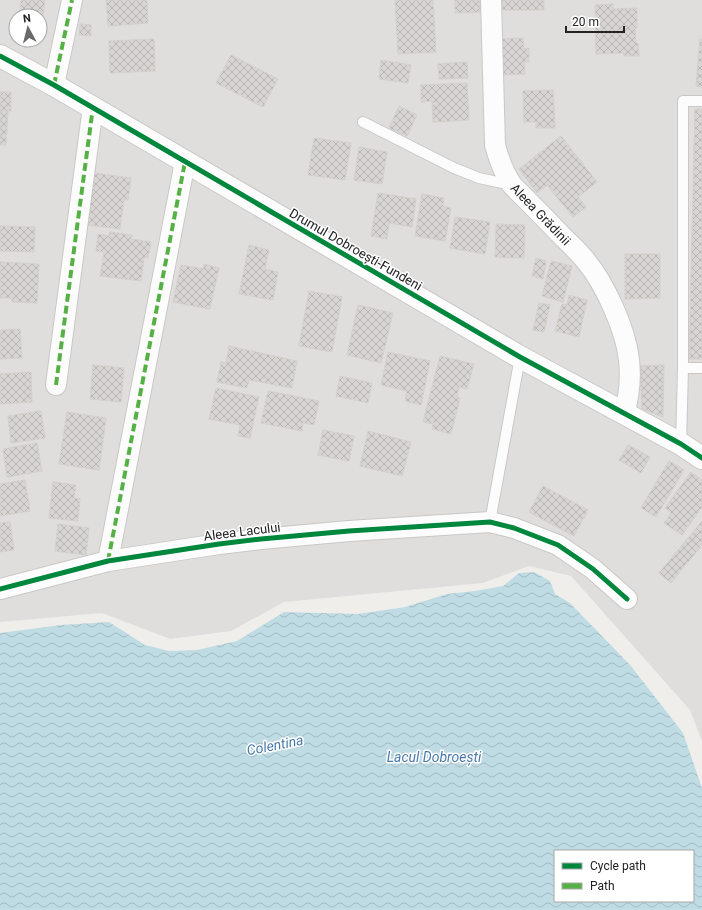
<svg xmlns="http://www.w3.org/2000/svg" width="702" height="910" font-family="Roboto,sans-serif">
<style>
.residential{fill:#dfdedc;fill-rule:evenodd}
.water{fill:url(#water-waves);fill-rule:evenodd}
.building{fill:url(#building-cross-hatch);stroke:#d3d0cc}
.lines{fill:none;stroke-linecap:round;stroke-linejoin:round}
.service-casing{stroke:#c9c8c7;stroke-width:12}
.minor-casing{stroke:#c9c8c7;stroke-width:22}
.tertiary-casing{stroke:#c9c8c7;stroke-width:24}
.service{stroke:#fdfcfc;stroke-width:10}
.minor{stroke:#fdfcfc;stroke-width:20}
.tertiary{stroke:#fdfcfc;stroke-width:22}
.quiet{stroke:#55b145;stroke-width:4;stroke-dasharray:8 4;stroke-linecap:butt}
.cycleway-casing{stroke:#fff;stroke-width:8}
.cycleway{stroke:#00873e;stroke-width:5}
.labels{text-anchor:middle;stroke-width:3;stroke-linejoin:round;paint-order:stroke}
.street-label{font-size:13px;fill:#222;stroke:#fff}
.water-label{font-size:14px;font-style:italic;fill:#4a7aab;stroke:#fff}
</style>
<defs>
<pattern id="water-waves" width="16" height="10" patternUnits="userSpaceOnUse"><rect width="16" height="10" fill="#bfdbe3"/><path d="M0 5q4-4 8 0t8 0" fill="none" stroke="#a4bcc2"/></pattern>
<pattern id="building-cross-hatch" width="8" height="8" patternUnits="userSpaceOnUse"><rect width="8" height="8" fill="#d7d4d2"/><path d="M0 0l8 8M0 8l8-8" fill="none" stroke="#b8b6b4"/></pattern>
</defs>
<rect width="100%" height="100%" fill="#f0eeeb"/>
<path class="residential" d="M0 0H702V741L690 710 571 576 529 566 483 583 284 602 231 631 170 639 102 613 0 622ZM16 16H40V40H16Z"/>
<path class="water" d="M534 572 550 581 555 594 570 603 631 666 683 733 702 788V910H0V633L61 625 109 622 145 645 169 651 197 650 237 641 284 612 358 614 405 607 447 594 475 591 503 586 519 573ZM555 851H693V901H555Z"/>
<path class="building" d="M21 0H45L41 29 40 16H19Z
M106 0H147L148 23 108 26Z
M395 0H433L436 52 398 54Z
M455 0H480V12L455 13Z
M502 0H544V10H502Z
M613 4V9L637 8V28H635L636 43H638L639 56H624V53L596 54 595 5Z
M80 24 91 25V36L79 35Z
M523 38 524 49 529 48V62H524L525 74 502 75 501 39Z
M154 39 155 71 110 73 109 41Z
M700 39H702V87L696 86Z
M231 55 278 79 263 107 216 83Z
M381 60 411 65 408 83 379 79Z
M467 62 468 78 439 79 438 64Z
M467 83 469 120 433 122 432 101 421 102V85Z
M553 90 555 128H536V122H524L523 91Z
M0 92H11V111H8L6 145H0Z
M399 106 417 115 407 136 389 128Z
M695 109H702V359H689Z
M561 136 597 182 578 197 586 207 573 217 547 185 537 193 519 169Z
M314 138 351 143 345 180 308 175Z
M359 147 387 152 382 184 354 180Z
M95 173 131 178 128 200H124L120 229 87 225Z
M378 193 416 199 412 227 389 223 387 239 371 236Z
M422 194 444 198 443 206 451 208 445 241 415 236Z
M455 217 490 222 485 254 450 248Z
M496 224 525 225 524 258 495 257Z
M0 226 35 227 34 252 0 251Z
M110 232 132 235 131 239 151 242 148 258 144 257 141 281 100 276 104 252 96 251 98 234 109 236Z
M249 245 269 250 265 269 278 272 273 300 239 294Z
M625 254H660V298L625 299Z
M536 258 546 261 543 279 532 276Z
M551 261 572 266 563 302 542 296Z
M0 262 39 264 37 303 12 302V298H0Z
M204 264 219 268 210 309 173 302 181 265 203 269Z
M309 291 342 297 332 352 299 346Z
M569 295 587 300 579 337 555 331 562 304 567 305Z
M539 303 550 305 544 332 533 330Z
M358 305 393 313 381 363 347 355Z
M20 329 22 358 0 359V330Z
M229 346 297 361 292 388 249 380 247 388 217 382 221 362 226 363Z
M388 352 430 361 421 405 405 401 407 391 381 385Z
M440 356 474 364 467 389 459 387 457 397 460 398 451 434 432 429 433 424 423 422Z
M93 365 124 368 121 402 90 399Z
M664 365 663 417 642 409 640 366Z
M31 372 32 402 0 404V374Z
M340 376 372 383 368 403 336 396Z
M216 388 259 397 250 438 238 436 240 425 209 419Z
M268 391 319 401 314 425 303 423 302 431 261 423Z
M41 411 45 438 11 443 8 416Z
M67 412 106 418 99 470 59 464Z
M323 430 354 436 349 461 318 455Z
M368 431 411 442 402 476 360 466Z
M37 443 42 471 7 477 3 449Z
M628 445 650 457 641 473 619 460Z
M669 461 684 470 656 517 641 508Z
M691 472 702 480V507L682 535 664 523 671 513 665 508Z
M25 480 30 511 0 516V484Z
M53 482 76 485 74 498 80 499 78 521 49 518Z
M543 486 588 510 574 536 529 512Z
M702 521V545L671 583 659 573Z
M10 522 14 550 0 552V523Z
M58 524 89 528 86 555 55 551Z"/>
<g class="lines">
<g class="service-casing">
<path id="service" d="M363 122 454 168 479 178 512 185
M683 368H702
M681 444 683 368V101H702
M490 522 520 357"/>
</g>
<g class="minor-casing">
<path id="minor" d="M491 0 495 145C499 160 503 172 512 185 529 202 546 219 563 237 571 245 579 252 586 261 605 284 626 330 629 360 631 378 629 397 624 414
M54 85 72 0
M56 385 93 107
M108 561 185 162
M0 589 108 561 219 544 261 539 349 531 490 522 514 528 558 545 593 569 627 599"/>
</g>
<g class="tertiary-casing">
<path id="tertiary" d="M0 56 54 85 520 357 681 444 702 458"/>
</g>
<use href="#service" class="service"/>
<use href="#minor" class="minor"/>
<use href="#tertiary" class="tertiary"/>
<path class="quiet" d="M54 85 72 0
M56 385 93 107
M108 561 185 162"/>
<g class="cycleway-casing">
<path id="cycleway" d="M0 56 54 85 520 357 681 444 702 458
M0 589 108 561 219 544 261 539 349 531 490 522 514 528 558 545 593 569 627 599"/>
</g>
<use href="#cycleway" class="cycleway"/>
</g>
<g class="labels">
<g class="street-label">
<text transform="translate(541 214) rotate(46)" y="5">Aleea Grădinii</text>
<text transform="translate(356 249) rotate(30)" y="5">Drumul Dobroești-Fundeni</text>
<text transform="translate(242 531) rotate(-7)" y="5">Aleea Lacului</text>
</g>
<g class="water-label">
<text transform="translate(275 745) rotate(-11)" y="5">Colentina</text>
<text x="434" y="762">Lacul Dobroești</text>
</g>
</g>
<rect x="554" y="850" width="140" height="52" fill="#ffffff" stroke="#a7a7a7"/>
<rect x="562" y="863" width="20" height="6" fill="#00873e" stroke="#a7a7a7"/>
<text x="590" y="870" font-size="12" fill="#222222">Cycle path</text>
<rect x="562" y="883" width="20" height="6" fill="#55b145" stroke="#a7a7a7"/>
<text x="590" y="890" font-size="12" fill="#222222">Path</text>
<g transform="translate(28 28) rotate(353)"><circle r="19" fill="#ffffff" stroke="#a7a7a7"/>
<path d="M0-3L7 15L0 10L-7 15Z" fill="#6a6968"/>
<text y="-6" font-size="11" font-weight="bold" text-anchor="middle" fill="#222222">N</text>
</g>
<path d="M566 26v6h58v-6" fill="none" stroke="#222222" stroke-width="2"/>
<text x="572" y="26" font-size="12" fill="#222222" stroke="#ffffff" stroke-width="3" paint-order="stroke">20 m</text>
</svg>
